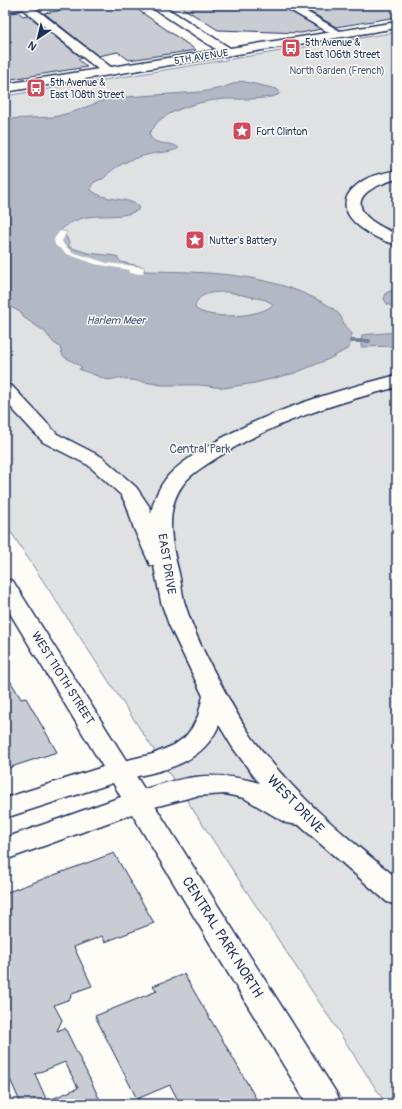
<svg xmlns="http://www.w3.org/2000/svg" width="402" height="1109" font-family="Pangolin,sans-serif">
<style>
.green{fill:#e0e1e3;stroke:#7e88a0}
.water{fill:#b3b8c5;stroke:#76819c;fill-rule:evenodd}
.pier{fill:#fdfcf7}
.lines{fill:none;stroke-linecap:round;stroke-linejoin:round}
.stream{stroke:#76819c;stroke-width:4}
.building{fill:#c9ccd3;stroke:#1b2f5e;fill-rule:evenodd}
.minor-casing{stroke:#1b2f5e;stroke-width:3}
.major-casing{stroke:#1b2f5e;stroke-width:3}
.minor{fill:#fdfcf7;fill-rule:evenodd}
.major{fill:#fdfcf7;fill-rule:evenodd}
.labels{text-anchor:middle;stroke-width:3;stroke-linejoin:round;paint-order:stroke}
.far-poi-label{font-size:10px;fill:#1b2f5e;stroke:#fdfcf7;text-anchor:start}
.far-street-label{font-size:10px;fill:#1b2f5e;stroke:#fdfcf7}
.far-park-label{font-size:10px;fill:#4c5c7f;stroke:#fdfcf7}
.far-water-label{font-size:11px;font-style:italic;fill:#49587d;stroke:#fdfcf7}
.park-label{font-size:12px;fill:#4c5c7f;stroke:#fdfcf7}
.street-label{font-size:12px;fill:#1b2f5e;stroke:#fdfcf7}
.near-street-label{font-size:14px;fill:#1b2f5e;stroke:#fdfcf7}
</style>
<rect width="100%" height="100%" fill="#fdfcf7"/>
<filter id="ink" filterUnits="userSpaceOnUse"><feTurbulence type="fractalNoise" baseFrequency=".025" numOctaves="2"/><feDisplacementMap in="SourceGraphic" scale="8" xChannelSelector="R" yChannelSelector="G"/><feConvolveMatrix kernelMatrix="1 2 1 2 8 2 1 2 1" color-interpolation-filters="sRGB"/></filter>
<g filter="url(#ink)">
<path class="green" d="M397 32V1104H386L5 523V96Z"/>
<path class="water" d="M241 81 277 89 280 92 278 95C262 100 243 99 226 99 205 100 178 107 161 119 156 122 154 129 149 133 153 148 170 140 179 148 172 152 164 152 157 153 138 156 116 163 103 179L98 180 92 184 91 190C105 202 125 196 139 206L138 210C114 223 85 206 60 231L67 232 65 235 69 242V247L88 253 116 256 121 262 144 267V271C207 272 267 272 324 303 329 305 335 310 339 314 344 320 344 330 352 333L349 348 329 359 295 373 255 383 224 388 200 385H162L119 378 108 380 79 369 82 367 63 356 60 347 54 343 44 331 23 317 22 313 5 304V119L54 117 73 112 110 98 201 92 222 88ZM228 292 266 300 273 304C263 318 207 320 195 308 196 292 215 292 228 292Z
M397 288V309L387 304 384 299 386 293Z
M397 332V346L361 347 362 335Z"/>
<path class="pier" d="M60 231 67 232 62 241 64 245 72 252 107 263 144 267 143 274 129 273 130 270 95 264 67 254 55 245 54 239Z"/>
<g class="lines">
<path class="stream" d="M351 341H369"/>
</g>
<path class="building" d="M63 5H131L196 50 129 60 118 52 98 56 44 13 69 9Z
M178 5H280L321 29 301 33 218 30Z
M298 5H397V17L336 27Z
M18 12 23 16 28 15 82 58 78 59 87 67 5 80V43L12 42 5 36V14Z
M5 672 21 699 26 698 57 752 5 769Z
M114 853 154 923 105 942 102 936 74 947 92 986 72 993 70 999 54 1005 62 1020 57 1031 65 1028 102 1104H21L5 1068V893ZM65 1062 78 1088 47 1101 35 1074Z
M184 974 237 1065 259 1104H180L170 1085 137 1099 95 1016 157 991 153 986Z"/>
<g class="lines">
<g class="minor-casing">
<path id="minor" d="M20 5H31L112 68 114 71 112 74H104L21 8Z
M281 5H295L345 34 339 37 335 36Z
M397 170V179C345 193 352 216 397 234V245C373 239 323 212 357 185 367 176 384 173 397 170Z
M397 375V387C333 404 271 423 215 459 203 467 189 475 182 486 164 511 172 547 179 573 181 583 182 592 184 601 192 628 204 653 217 677 228 697 238 717 251 736 291 792 344 836 397 878V905L387 902 299 825 286 823 244 798 225 794 196 796 139 811 129 808 126 801 129 794C177 779 210 768 259 783L233 748 219 725C201 767 159 771 120 780L111 778 107 771 111 764 153 754 174 745 185 737 192 728 198 716 203 696 169 625 161 602 154 566 150 565 134 529 127 506 121 495 88 465 43 442 5 401V384L12 386 57 434 102 457 136 487 149 506 151 514C153 500 159 487 168 476 178 465 192 456 205 448 263 412 331 392 397 375Z"/>
</g>
<g class="major-casing">
<path id="major" d="M38 5 32 8 5 12V6Z
M148 5H162L230 48 397 22V28L5 92V84L217 50Z
M5 579 13 581 16 586 337 1094 341 1104H307L132 814 5 860V838L121 797 113 783 5 818V798L103 767 5 605Z"/>
</g>
<use href="#minor" class="minor"/>
<use href="#major" class="major"/>
</g>
</g>
<defs>
<g id="bus-square" transform="scale(1)"><rect x="-9" y="-9" width="18" height="18" rx="4" fill="#d1495b" stroke="#fdfcf7"/><path d="M-5-6H5V4H4V6H2V4H-2V6H-4V4H-5ZM-3.5-4V0h7V-4ZM-3.5 1.2v1.5H-2V1.2ZM2 1.2v1.5H3.5V1.2Z" fill="#fff"/></g>
<g id="sight-square" transform="scale(1)"><rect x="-9" y="-9" width="18" height="18" rx="4" fill="#d1495b" stroke="#fdfcf7"/><path d="M0-6L1.8-2.2L6-1.7L2.9 1.2L3.7 5.4L0 3.3L-3.7 5.4L-2.9 1.2L-6-1.7L-1.8-2.2Z" fill="#fff"/></g>
</defs>
<g fill-rule="evenodd">
<use href="#bus-square" x="291" y="48"/>
<use href="#bus-square" x="36" y="88"/>
<use href="#sight-square" x="242" y="131"/>
<use href="#sight-square" x="195" y="240"/>
</g>
<g class="labels">
<g class="far-poi-label">
<text x="305" y="46">5th Avenue &amp;<tspan x="305" dy="12">East 106th Street</tspan></text>
<text x="50" y="86">5th Avenue &amp;<tspan x="50" dy="12">East 108th Street</tspan></text>
<text x="256" y="135">Fort Clinton</text>
<text x="209" y="244">Nutter's Battery</text>
</g>
<g class="far-street-label">
<text transform="translate(201 56) rotate(-9)" y="4">5TH AVENUE</text>
</g>
<g class="far-park-label">
<text x="337" y="74">North Garden (French)</text>
</g>
<g class="far-water-label">
<text x="116" y="324">Harlem Meer</text>
</g>
<g class="park-label">
<text x="200" y="453">Central Park</text>
</g>
<g class="street-label">
<text transform="translate(167 564) rotate(81)" y="4">EAST DRIVE</text>
<text transform="translate(63 678) rotate(58)" y="4">WEST 110TH STREET</text>
</g>
<g class="near-street-label">
<text transform="translate(296 804) rotate(46)" y="5">WEST DRIVE</text>
<text transform="translate(223 937) rotate(58)" y="5">CENTRAL PARK NORTH</text>
</g>
</g>
<rect width="402" height="1109" fill="none" stroke="#fdfcf7" stroke-width="20"/>
<rect x="10" y="10" width="382" height="1089" fill="none" stroke="#1b2f5e" stroke-width="1.5" filter="url(#ink)"/>
<g transform="translate(38 38) rotate(215)" stroke="#fdfcf7" stroke-width="3" paint-order="stroke">
<path d="M0-3L7 15L0 10L-7 15Z" fill="#1b2f5e"/>
<text y="-6" font-size="11" font-weight="bold" text-anchor="middle" fill="#1b2f5e">N</text>
</g>
</svg>
